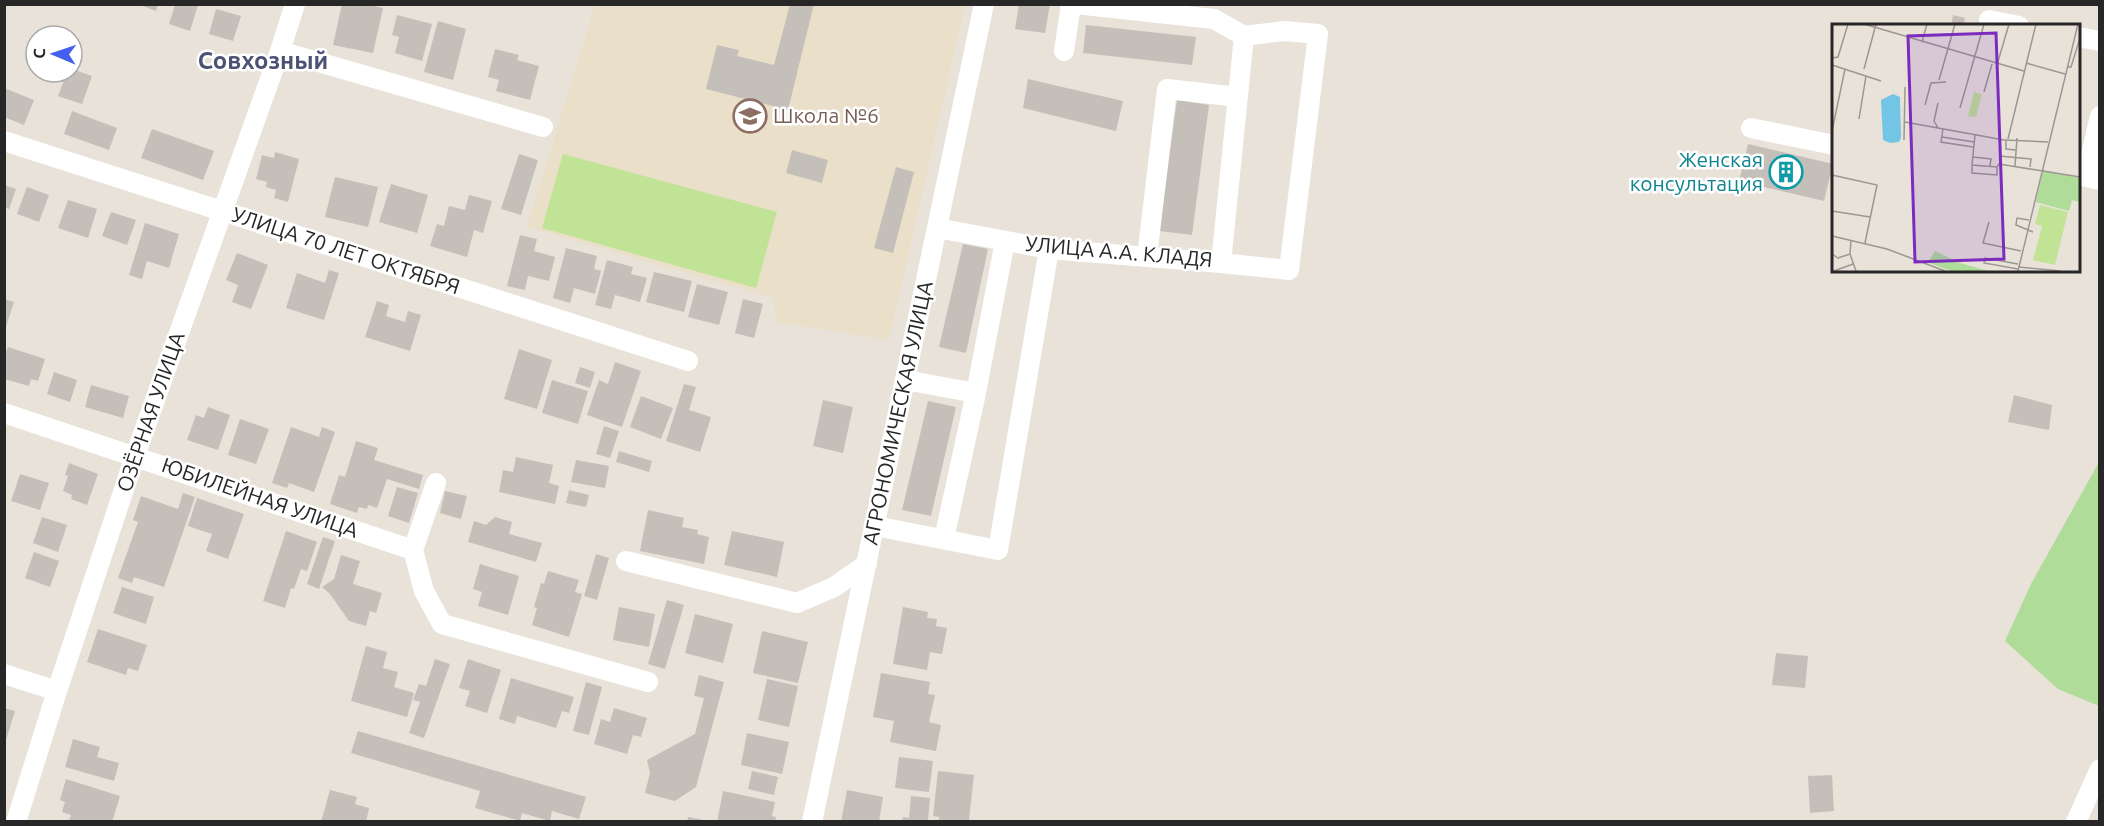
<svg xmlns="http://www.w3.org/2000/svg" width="2104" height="826" font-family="Ubuntu,sans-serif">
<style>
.education{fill:#eadfc9}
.green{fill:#afdc99}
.pitch{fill:#c1e395}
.building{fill:#c4bfb9}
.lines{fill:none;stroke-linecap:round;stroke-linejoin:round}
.minor{stroke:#fff;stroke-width:20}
.labels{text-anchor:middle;stroke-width:5;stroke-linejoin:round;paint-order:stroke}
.education-label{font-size:21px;fill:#785e54;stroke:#fff;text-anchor:start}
.culture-label{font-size:21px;fill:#0d838f;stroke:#fff;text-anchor:end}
.street-label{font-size:21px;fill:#272727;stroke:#fff}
.quarter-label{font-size:24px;font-weight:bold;fill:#4b5274;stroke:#fff}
.inset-road{fill:none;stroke:#9b9792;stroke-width:1.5}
.view{fill:#7b2cbf;fill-opacity:0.15;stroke:#7b2cbf;stroke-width:3}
.inset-edge{fill:none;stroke:#272727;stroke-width:3}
</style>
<rect width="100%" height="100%" fill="#e9e2d9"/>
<path class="education" d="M595 5H965L889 340 776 322 774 298 527 227Z"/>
<path class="green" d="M2099 462V706L2058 689 2005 641 2031 584Z"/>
<path class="pitch" d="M563 154 777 212 756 288 542 228Z"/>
<path class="building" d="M137 4H158L156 11Z
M342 4H365L383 8 373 53 333 45Z
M790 4H814L788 110 706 89 717 45 739 50 737 56 774 65Z
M1019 4H1050L1045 33 1015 29Z
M175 5H198L190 31 169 24Z
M216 9 241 16 233 41 209 34Z
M397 15 432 24 422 61 395 53 399 37 392 35Z
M1953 15 1965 18 1963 26H1951Z
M438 21 466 29 453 80 424 72Z
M1086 25 1196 37 1192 65 1083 53Z
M495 49 519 55 517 60 539 66 530 100 496 91 499 80 488 77Z
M72 69 92 76 82 104 58 96 67 72H72Z
M1028 79 1123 101 1116 131 1023 108Z
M4 88 34 100 24 125 4 117Z
M1177 100 1209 105 1192 235 1159 231Z
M72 111 117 128 109 150 64 134Z
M152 129 214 151 203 180 141 158Z
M1748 144 1833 164 1824 201 1739 181Z
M792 150 828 160 822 183 786 173Z
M275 152 299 159 288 202 274 198 276 190 266 187 267 182 256 179 262 155 274 158Z
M519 154 538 160 521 215 501 209Z
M896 167 914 172 893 253 874 248Z
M335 177 378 187 368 227 325 217Z
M391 184 428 195 417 233 379 222Z
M4 185 16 189 9 209 4 207Z
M27 187 49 195 39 222 17 214Z
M469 195 492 201 483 233 474 230 467 257 430 246 437 224 444 226 449 206 465 210Z
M68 200 97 209 88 238 58 228Z
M111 212 136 220 127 245 102 236Z
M145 223 179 234 169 268 147 261 142 279 129 275Z
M520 235 537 239 534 251 555 257 549 281 528 276 525 290 507 286Z
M963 244 988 249 966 353 939 347Z
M566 248 597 256 594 269 601 271 595 294 574 288 570 303 553 298Z
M237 253 268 265 251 309 232 302 238 285 226 280Z
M607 260 633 267 631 274 647 278 640 302 615 295 611 309 595 305Z
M329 270 339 273 324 320 286 308 297 273 325 283Z
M654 272 692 281 684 312 646 302Z
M697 284 728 292 719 325 688 317Z
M4 299 14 302 5 330H4Z
M743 299 763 304 754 338 735 333Z
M377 301 389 305 386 316 405 322 408 311 421 315 410 351 365 337Z
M8 347 45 359 38 381 31 379 29 386 4 379V357Z
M519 349 552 360 537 409 504 399Z
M615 362 641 371 622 427 587 415 599 380 608 384Z
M580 367 595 372 590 388 575 383Z
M54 372 77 380 70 402 47 394Z
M552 380 588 391 578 424 542 413Z
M684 384 696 387 689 410 711 417 700 452 666 441Z
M91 385 129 396 123 418 85 407Z
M2014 395 2052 405 2049 430 2008 422Z
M641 396 673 408 661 439 630 427Z
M823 400 853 407 843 453 813 446Z
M928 401 956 407 931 516 902 510Z
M208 407 230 415 218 450 187 440 196 415 204 418Z
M240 419 269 429 256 464 228 455Z
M604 426 619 431 610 458 596 454Z
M291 427 319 437 322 427 335 432 314 492 289 483 287 488 272 483Z
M356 441 378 448 374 460 423 475 419 489 387 479 377 508 368 505 367 509 359 507 357 513 330 504 339 475 345 477Z
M619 451 652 461 649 472 616 462Z
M516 457 553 465 549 483 559 486 555 504 499 492 503 470 513 472Z
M576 460 609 466 605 488 571 482Z
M69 463 98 474 87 505 71 499 72 495 63 491 68 476 65 475Z
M20 474 49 483 40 510 11 501Z
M397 487 418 493 409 523 388 516Z
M569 490 589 495 586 507 566 503Z
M445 491 467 496 461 519 440 513Z
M183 493 195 497 164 587 134 577 132 583 118 578 138 522 133 520 141 496 178 509Z
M197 498 244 514 228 559 206 551 212 534 188 526Z
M648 510 684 518 682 527 698 530 697 534 709 537 704 564 640 551Z
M42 517 67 525 58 552 33 543Z
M495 517 512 522 509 534 542 543 536 562 468 542 474 521 486 525Z
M286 531 317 542 307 571 301 569 294 589 291 588 285 608 263 601Z
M732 531 784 542 777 577 724 565Z
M323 537 335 541 319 589 307 584Z
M34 552 59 561 50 587 25 578Z
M596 554 609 558 597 600 584 596Z
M341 555 360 561 353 584 382 593 376 613 370 611 366 626 349 621 330 594 322 587 334 579Z
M480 564 519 576 508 615 478 606 482 592 473 589Z
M548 571 579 580 575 592 582 594 569 637 532 625 537 608 534 607 541 583 544 584Z
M122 587 154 597 146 624 113 613Z
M667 600 684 605 665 669 648 664Z
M619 607 655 614 649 647 613 640Z
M903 607 928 612 927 618 937 619 936 626 947 628 942 654 930 652 927 670 893 664Z
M695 614 733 624 723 663 685 653Z
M98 629 147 645 138 671 128 668 126 675 87 662Z
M762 631 808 642 798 683 753 673Z
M366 646 387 652 383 668 398 672 394 687 414 693 407 717 351 701Z
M1776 653 1808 656 1805 688 1772 685Z
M435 659 450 664 424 738 409 733 420 702 413 700 419 684 426 686Z
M468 659 501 670 487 713 465 706 470 691 459 688Z
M881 673 930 682 928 694 935 695 929 722 941 725 936 751 890 742 894 721 873 717Z
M699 675 724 682 696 787 675 801 645 793 650 773 647 760 695 734 704 698 694 696Z
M511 678 574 697 569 713 562 711 556 728 517 716 515 724 499 719Z
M767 679 798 686 789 727 758 720Z
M586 682 602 687 589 735 573 731Z
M4 708 15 711 5 743 4 742Z
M614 708 647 718 641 737 633 735 627 754 594 744 601 719 610 722Z
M358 731 586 797 579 819 552 811 550 821 522 813 520 821 475 808 480 791 351 753Z
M747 733 789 742 782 774 741 765Z
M73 739 100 747 97 757 119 763 114 781 65 767Z
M899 757 933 761 929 792 895 788Z
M752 771 778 777 774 795 748 789Z
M938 771 974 775 969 820 939 822V817L933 816Z
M1832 775 1834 811 1810 813 1808 776Z
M66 779 120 796 112 822H68L71 815 62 812 65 802 60 800Z
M330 790 357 797 355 804 369 808 366 822H321Z
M847 790 883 797 879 822H841Z
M723 791 775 802 772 816 776 817 775 822H717Z
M911 796 930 798 928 822H902L903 817 909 818Z
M688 817 704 820V822H687Z"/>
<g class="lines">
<path class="minor" d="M1989 20 2019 26
M2078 37 2100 41
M280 51 543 127
M1064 51 1071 4
M2100 116 2086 177 2100 180
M1751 128 1834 145
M4 141 688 361
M937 228 1049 249 1221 263 1244 36 1214 19 1075 4
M1147 257 1167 89 1238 97
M1221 263 1289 270 1318 34 1284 31 1244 36
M905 380 976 393
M4 413 413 550
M436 483 413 550 424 591 442 624 648 682
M875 526 998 550 1049 249
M944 539 976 393 1005 241
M626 561 797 603 834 587 867 564
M4 674 57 691
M16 822 57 691 135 456 280 51 295 4
M812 822 984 4
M2076 822 2100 769"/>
</g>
<defs>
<g id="school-ring" transform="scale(1.725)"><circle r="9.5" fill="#fff" stroke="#8d6e63" stroke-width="1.5"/><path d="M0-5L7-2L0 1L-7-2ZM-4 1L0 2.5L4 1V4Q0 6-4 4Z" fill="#8d6e63"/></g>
<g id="building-ring" transform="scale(1.725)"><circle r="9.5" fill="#fff" stroke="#0f9aa8" stroke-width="1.5"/><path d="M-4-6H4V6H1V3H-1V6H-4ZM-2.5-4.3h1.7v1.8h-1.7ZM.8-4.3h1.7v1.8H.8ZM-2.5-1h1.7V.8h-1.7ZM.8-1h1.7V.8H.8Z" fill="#0f9aa8"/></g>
</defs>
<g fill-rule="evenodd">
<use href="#school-ring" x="750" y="116"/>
<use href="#building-ring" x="1786" y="172"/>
</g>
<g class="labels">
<g class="education-label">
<text x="773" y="123">Школа №6</text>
</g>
<g class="culture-label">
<text x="1763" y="167">Женская<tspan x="1763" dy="24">консультация</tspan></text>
</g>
<g class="street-label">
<text transform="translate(346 251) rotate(18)" y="7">УЛИЦА 70 ЛЕТ ОКТЯБРЯ</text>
<text transform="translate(1119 252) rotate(5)" y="7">УЛИЦА А.А. КЛАДЯ</text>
<text transform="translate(151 412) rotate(-71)" y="7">ОЗЁРНАЯ УЛИЦА</text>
<text transform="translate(898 413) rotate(-78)" y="7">АГРОНОМИЧЕСКАЯ УЛИЦА</text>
<text transform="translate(260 498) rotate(19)" y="7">ЮБИЛЕЙНАЯ УЛИЦА</text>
</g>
<g class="quarter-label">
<text x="263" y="69">Совхозный</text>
</g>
</g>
<g transform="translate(1832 24)">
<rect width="248" height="248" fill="#e9e2d9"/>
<path d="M211 146 247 154V178L240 176 237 187 204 178ZM103 227 128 239 156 247H119L100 240 96 238Z" fill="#afdc99"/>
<path d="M142 68 150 70 144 93 136 92ZM208 181 236 188 223 241 201 236 210 202 203 200Z" fill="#c1e395"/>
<path d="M61 70 68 73 69 114 67 118 58 119 51 116 49 76Z" fill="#72c5e5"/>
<path class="inset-road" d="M32 0 192 47M90 18 95 0M0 34 6 33 16 0M194 39 233 50M0 41 49 57M165 41 177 0M235 43H239L248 14M32 45 44 0M107 56 123 0M152 68 160 40M106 79 102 97 106 104M93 81 99 59 114 58M128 84 152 0M27 95 34 52M73 98 172 116 216 118M111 105 109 118 141 123M0 107 13 45M143 111 140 141 165 143 167 140 248 153M110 113 142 118M174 115V125L184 126M176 115 204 0M72 116 73 63M167 132 199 135 198 143M141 133 159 135 158 142M140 141V149L165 151V143M183 142 185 114M0 151 45 161 33 219M0 187 38 193M197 196 185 194 184 201 201 208M157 198 151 219 189 227M0 212 55 225 113 247M19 216 18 230 24 247M0 230 6 234 18 230M186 243 228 247M186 245 152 239 153 234 186 240M2 247 21 240M186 247 246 0"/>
<path class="view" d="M164 9 172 235 83 238 76 12Z"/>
<rect width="248" height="248" class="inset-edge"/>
</g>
<rect width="2104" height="826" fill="none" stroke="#272727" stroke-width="12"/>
<g transform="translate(54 54) rotate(272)"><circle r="28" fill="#ffffff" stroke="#a9a9a9" stroke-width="1.5"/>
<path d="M0-4.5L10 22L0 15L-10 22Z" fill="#4361ec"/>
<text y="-9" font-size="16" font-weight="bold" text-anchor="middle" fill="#272727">С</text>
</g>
</svg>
